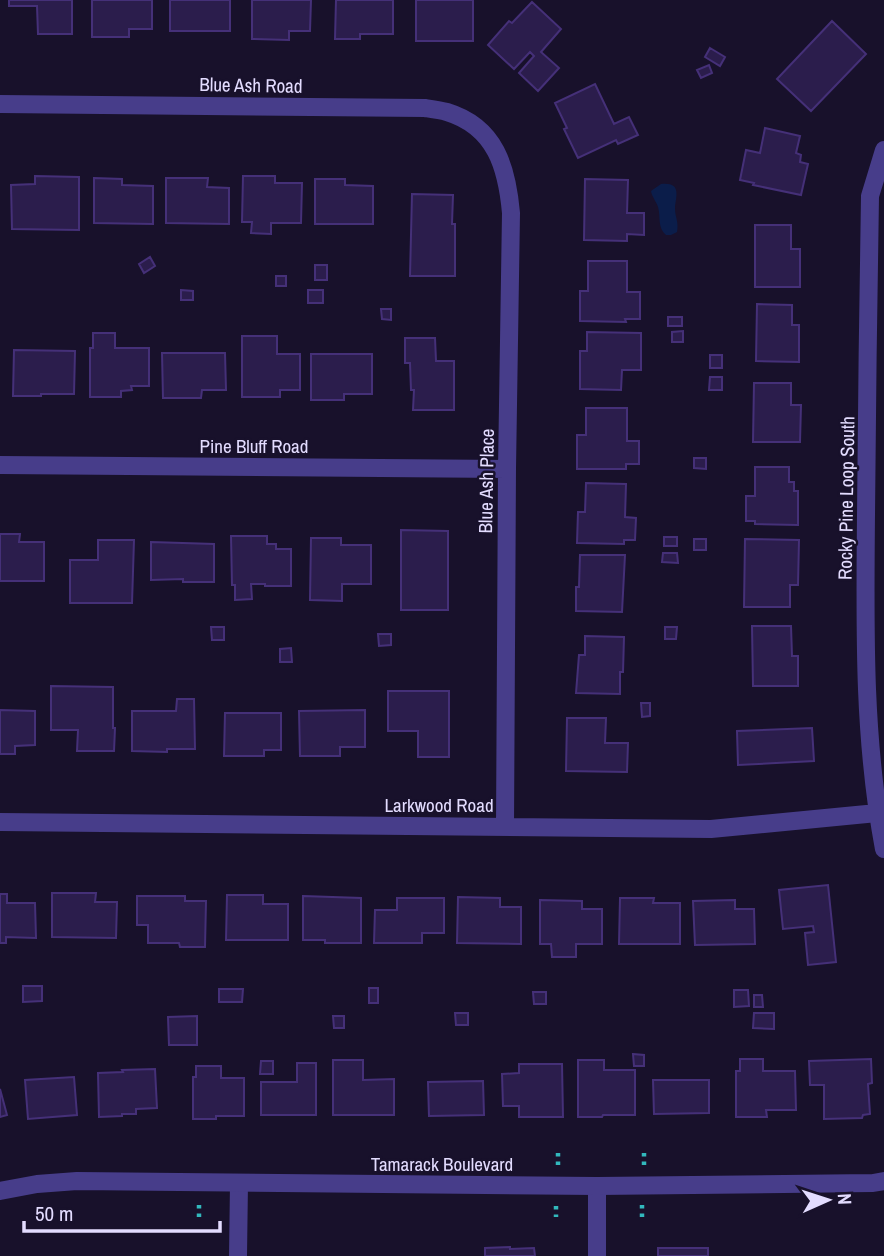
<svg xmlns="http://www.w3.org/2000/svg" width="884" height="1256" font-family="'Archivo Narrow',sans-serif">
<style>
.water{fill:#0b1d4a}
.building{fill:#2b1d4c;stroke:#453078;stroke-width:2}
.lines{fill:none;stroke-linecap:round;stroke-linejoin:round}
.path{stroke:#32b9bd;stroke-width:4.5;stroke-dasharray:3.5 5;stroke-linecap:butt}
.minor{stroke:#473d8a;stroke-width:18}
.tertiary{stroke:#473d8a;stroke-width:18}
.labels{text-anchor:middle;stroke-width:5;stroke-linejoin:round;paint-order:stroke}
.street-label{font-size:19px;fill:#e3dcff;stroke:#18112b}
</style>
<rect width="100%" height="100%" fill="#18112b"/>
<path class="water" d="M661 184C682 182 676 196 675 208 675 218 679 221 677 232L671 235H666C657 227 661 217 658 207 656 201 652 197 651 191Z"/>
<path class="building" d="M9 0H72V34H38L37 6H9Z
M92 0H152V29H129V37H92Z
M170 0H230V31H170Z
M252 0H311L310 31H289V40L252 39Z
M336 0H393V34H360V39H335Z
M416 0H473V41H416Z
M532 2 561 29 541 52 559 68 538 91 519 73 534 56 530 52 514 69 488 45 509 21 512 23Z
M832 21 866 54 811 111 777 79Z
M710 48 725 57 720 66 705 57Z
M709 65 712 73 701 78 697 70Z
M595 84 614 124 629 117 638 135 618 144 616 140 578 158 564 129 567 128 555 103Z
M765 128 800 136 796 153 801 155 800 162 808 164 801 195 753 185 754 183 740 180 746 150 760 153Z
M35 176 79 177V230L12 229 11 185 35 184Z
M243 176H275V183H302L301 223H271V234L251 233 252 222H242Z
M94 178 122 179V185L153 186V224L94 223Z
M166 178H208L207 187 229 188V224L166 223Z
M315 179H345V185L373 186V224H315Z
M585 179 628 180 627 213H644V235L627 234V241L584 240Z
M412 194 453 195 452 224H455V276H410Z
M755 225H791V249H800V287H755Z
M150 257 155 266 144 273 139 264Z
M588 261H627V292H640V319H625L626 322 580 321V291H588Z
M315 265H327V280H315Z
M276 276H286V286H276Z
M181 290 193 291V300H181Z
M308 290H323V303H308Z
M757 304 792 305V325H799V362L756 361Z
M381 309H391V320L382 319Z
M668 317H682V326H668Z
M683 331V342H672V332Z
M587 332 641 333V370H622L621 390 580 389V351H587Z
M93 333H115V348H149V386H131L132 390 121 391V397H90V348H93Z
M242 336H277V354H300V390H280V397H242Z
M405 338H435L436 361H454V410H413L414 390H411L410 363H405Z
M14 350 75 351 74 394H41V396H13Z
M162 353H225L226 390H202L201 398H163Z
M311 354H372V394H344V400H311Z
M710 355H722V368H710Z
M710 377H722V390H709Z
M754 383H791V405H801L800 442H753Z
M586 408H627V441H639V464H626V469H577V435H586Z
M694 458H706V469L694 468Z
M755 467H789V482H794V491H798V525L755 524V521H746V496H755Z
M586 483 626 484 625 517 636 518 635 540H624V544L577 543 578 512H585Z
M401 530 448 531V610H401Z
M0 534H20L19 542H44V581H0Z
M231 536H267V544H276V549H291V586H265V584H251L252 599 235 600V585H232Z
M664 537H677V546H664Z
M311 538H341V545H371V584H342V601L310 600Z
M694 539H706V550H694Z
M745 539 799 540 798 585H790V607H744Z
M98 540H134L132 603H70V560H98Z
M151 542 214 544V582H183V579L151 580Z
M663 553H677L678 563 662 562Z
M580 555H625L622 612 576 611V587H579Z
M752 626H791L792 656H798V686H753Z
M211 627H224V640H212Z
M665 627H677L676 639H665Z
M378 634H391V645L379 646Z
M585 636 624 637 623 672H620V694L576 693 579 655H585Z
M291 648 292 662H280V649Z
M51 686 113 687V728H115L114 751H77L78 730H51Z
M388 691H449V757H418V731H388Z
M177 699H194L195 749H167V752L132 751V711H176Z
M641 703H650V716L642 717Z
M0 710 35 711V745L15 746V754H0Z
M365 710V747H340V756H300L299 711Z
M225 713H281V750H264V756H224Z
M567 718H606L605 743H628L627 772 566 771Z
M812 728 814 761 738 765 737 731Z
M828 885 836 962 808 965 805 933 814 932 813 926 783 929 779 890Z
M52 893H96L95 902H117L116 938 52 937Z
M0 894H7V903H35L36 938 6 937V943H0Z
M227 895H263V904H288V940H226Z
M137 896H185V901H206L205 947H180L179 943H148V925H137Z
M303 896 361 898V943H325V940H303Z
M458 897 500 898V907H521V944L457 943Z
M397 898H444V933H422V943H374L375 910H397Z
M620 898H654L653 903H680V944H619Z
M540 900 582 901V909H602V944H576V957H552L551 944H540Z
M735 900V909H754L755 944 695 945 693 901Z
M23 986H42V1001L23 1002Z
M369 988H378V1003H369Z
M219 989H243L242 1002H219Z
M734 990H748L749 1006 734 1007Z
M533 992H546V1004H534Z
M754 995H762L763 1007H754Z
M455 1013H468V1025H456Z
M754 1013H774V1029L753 1028Z
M197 1016V1045H169L168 1017Z
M333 1016H344V1028H334Z
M633 1054 644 1055V1066H634Z
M740 1059H763V1071H795L796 1110H766L767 1117H736V1071H740Z
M871 1059 872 1083 868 1084 870 1114 863 1115 862 1118 824 1119V1085H810L809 1061Z
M333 1060H363V1080L394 1079V1115H333Z
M578 1060H604V1070H635V1115H603L602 1117H578Z
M261 1061H273V1074H260Z
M297 1063H316V1115H261V1082H297Z
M519 1064H562L563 1117H519V1106H503L502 1074 519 1073Z
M196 1066H221V1078H244V1116H216V1119H193V1077H196Z
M155 1069 157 1108 136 1109V1114H122V1116L99 1117 98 1073 123 1072 122 1070Z
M74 1077 77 1115 28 1119 25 1080Z
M653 1080H709V1113L654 1114Z
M483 1081 484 1115 429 1116 428 1082Z
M0 1089 7 1115 0 1117Z
M510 1247V1249L534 1248 535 1256H485V1248Z
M658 1248H708V1256H658Z"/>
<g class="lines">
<path class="path" d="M558 1153V1165
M644 1165V1153
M199 1205V1217
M642 1205V1217
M556 1206V1217"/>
<path class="minor" d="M0 104 425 108C432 109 440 110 447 112 496 127 507 168 511 213L507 469 505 826
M884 150 870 196C868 302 867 409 866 515 865 628 863 737 884 849
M0 465 507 469
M0 822 711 829 877 813
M597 1186V1256
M238 1256 239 1183"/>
<path class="tertiary" d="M0 1191 37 1184 77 1181 597 1186 873 1183 884 1181"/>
</g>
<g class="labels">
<g class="street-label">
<text transform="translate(251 85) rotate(1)" y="7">Blue Ash Road</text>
<text x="254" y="453">Pine Bluff Road</text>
<text transform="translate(486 481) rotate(-89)" y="7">Blue Ash Place</text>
<text transform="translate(846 498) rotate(-89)" y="7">Rocky Pine Loop South</text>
<text x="439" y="812">Larkwood Road</text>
<text x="442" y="1171">Tamarack Boulevard</text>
</g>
</g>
<g transform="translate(828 1200) rotate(87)" stroke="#18112b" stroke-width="5" paint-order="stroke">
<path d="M0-5L12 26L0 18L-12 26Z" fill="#e3dcff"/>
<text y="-10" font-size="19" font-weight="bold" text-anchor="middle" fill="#e3dcff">N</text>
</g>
<path d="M24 1221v10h196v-10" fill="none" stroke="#e3dcff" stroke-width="3.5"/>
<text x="35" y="1221" font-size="21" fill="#e3dcff" stroke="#18112b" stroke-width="5" paint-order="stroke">50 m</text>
</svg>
